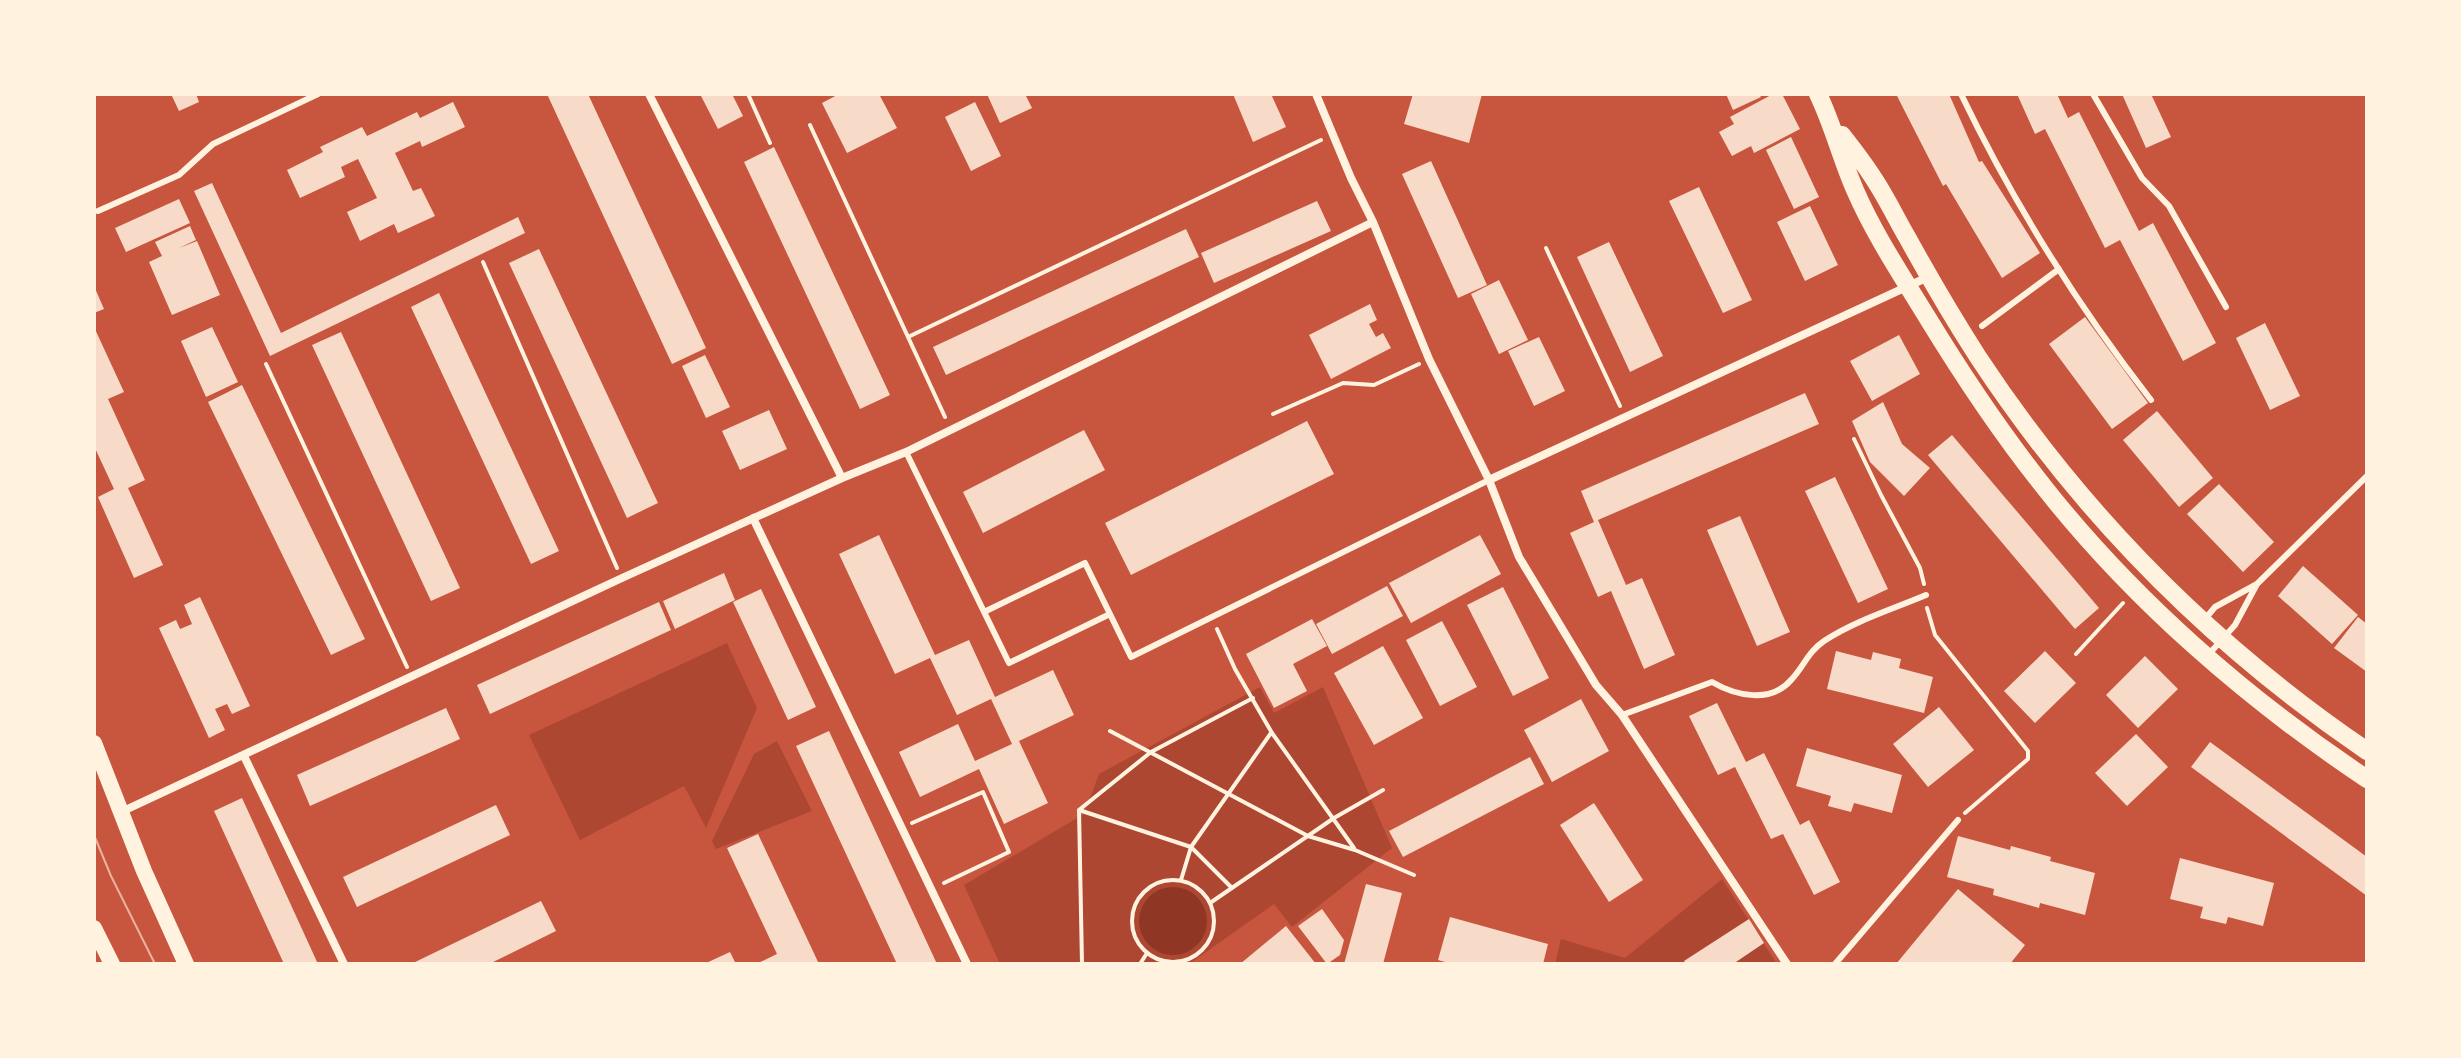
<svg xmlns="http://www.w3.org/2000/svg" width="2461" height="1058" font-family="'Archivo Narrow',sans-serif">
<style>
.green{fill:#ae4732}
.water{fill:#8f3625}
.building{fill:#f7dbc8}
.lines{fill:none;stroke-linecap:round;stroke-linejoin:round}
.path{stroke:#fff3e0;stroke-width:4}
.service{stroke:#fff3e0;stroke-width:6}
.minor{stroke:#fff3e0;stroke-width:8}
.secondary{stroke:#fff3e0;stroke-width:16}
.primary{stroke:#fff3e0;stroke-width:18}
.tram{stroke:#e9b49f;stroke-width:2}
</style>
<rect width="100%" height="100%" fill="#c8553d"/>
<path class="green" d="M727 643 757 708 706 828 684 786 580 840 529 735Z
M1260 687 1274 713 1323 687 1392 848 1292 927 1274 904 1189 964H1000L964 885 1084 814 1099 774Z
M777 741 812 811 716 849 712 841 754 754Z
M1722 879 1777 964H1555L1561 939 1625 958Z"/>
<path class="water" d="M1139 921a34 34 0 1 1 68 0a34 34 0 1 1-68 0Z"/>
<path class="building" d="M171 94H196L199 102 179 111Z
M547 94H588L706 348 672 364Z
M700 94H732L743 116 718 129Z
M839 94H879L897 128 847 153 822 103Z
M987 94H1025L1032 108 1000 123Z
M1233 94H1271L1286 127 1253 142Z
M1413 94H1482L1469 143 1404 124Z
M1726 94H1759L1761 97 1733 110Z
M1773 94H1782L1800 129 1754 153 1751 146 1732 156 1719 132 1734 124 1730 117Z
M1896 94H1949L1979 162 1982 161 2040 253 2002 278 1946 184 1943 186Z
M2017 94H2057L2068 118 2079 112 2139 231 2153 223 2216 343 2183 361 2120 240 2105 248 2045 129 2035 134Z
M2122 94H2151L2171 137 2146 148Z
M453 102 465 127 422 147 420 141 395 153 413 191 421 188 435 216 398 233 394 224 360 241 347 212 377 198 358 159 341 167 345 177 300 198 287 170 323 152 320 147 362 127 367 136 417 112 420 118Z
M975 102 1001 156 971 171 945 117Z
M1791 137 1819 197 1794 209 1766 150Z
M774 147 890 395 860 409 744 162Z
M1431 161 1487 285 1458 298 1402 174Z
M212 183 281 333 518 217 525 233 270 356 194 191Z
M1699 187 1752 300 1723 313 1669 201Z
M179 199 190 223 126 252 115 228Z
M1317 201 1331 231 1214 283 1201 253Z
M1810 206 1838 265 1805 281 1777 222Z
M190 226 196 240 179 248 197 241 220 295 172 315 149 262 162 256 155 242Z
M1186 229 1199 257 946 375 933 347Z
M1609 242 1663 356 1630 372 1577 257Z
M539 249 658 503 627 518 509 263Z
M1499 280 1528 340 1499 354 1471 294Z
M94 286 104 309 94 313Z
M439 293 559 551 531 564 411 307Z
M1370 304 1377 320 1369 324 1376 337 1383 333 1391 348 1331 379 1309 335Z
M2085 317 2148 403 2112 429 2049 344Z
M2265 323 2300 396 2270 410 2236 338Z
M94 327 124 392 108 399 145 480 128 488 163 565 134 578 98 497 114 489 94 446Z
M212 327 238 382 206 397 181 341Z
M341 332 460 588 431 601 312 345Z
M1899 335 1920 374 1872 401 1850 361Z
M1539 337 1565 391 1534 406 1508 351Z
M705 355 730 407 706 418 682 366Z
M242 385 365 639 331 655 208 402Z
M1805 393 1819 424 1598 520 1626 585 1642 578 1675 655 1644 669 1611 591 1598 597 1570 533 1594 522 1581 491Z
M1883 402 1902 444 1930 468 1904 496 1870 462 1852 421Z
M769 410 787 449 740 470 722 431Z
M2157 411 2213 478 2179 507 2123 440Z
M1307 421 1334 474 1131 575 1105 523Z
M1084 430 1105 470 983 533 963 492Z
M1952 435 2099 608 2075 629 1928 455Z
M1835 477 1888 589 1858 603 1805 491Z
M2219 484 2274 542 2243 572 2187 514Z
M1740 516 1790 632 1757 646 1707 530Z
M879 535 935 655 969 640 995 697 1053 670 1074 715 1019 741 1048 803 1004 824 979 769 920 797 899 752 958 724 975 761 1012 744 991 699 957 715 930 658 895 674 839 554Z
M1480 535 1501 574 1411 623 1389 583Z
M2303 566 2358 615 2332 644 2278 596Z
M724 573 735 600 675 629 663 601Z
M1387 586 1403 616 1332 654 1316 624Z
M1503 587 1549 678 1513 696 1467 605Z
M761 589 816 707 788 720 733 602Z
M200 597 250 706 232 714 227 704 215 709 225 730 209 738 159 628 176 620 180 629 192 624 184 605Z
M659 602 671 630 490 714 477 685Z
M2358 617 2367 624V672L2334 648Z
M1312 619 1327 646 1293 664 1307 691 1274 708 1246 654Z
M1442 621 1477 687 1440 706 1406 640Z
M1383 646 1423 718 1374 745 1334 673Z
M1836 651 1871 660 1873 652 1901 659 1899 668 1933 677 1924 713 1827 689Z
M2045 651 2076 683 2035 723 2004 691Z
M2145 656 2178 689 2138 728 2106 695Z
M1581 699 1609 751 1552 782 1524 730Z
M1717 703 1746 762 1764 753 1800 825 1809 820 1840 882 1814 895 1783 834 1771 839 1735 767 1718 775 1689 716Z
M1939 707 1974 750 1928 787 1893 744Z
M446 708 460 739 310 806 297 775Z
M829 731 937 964H897L796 746Z
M2136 734 2168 767 2127 806 2095 773Z
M2210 742 2367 857V896L2191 767Z
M1807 748 1902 775 1892 813 1854 803 1851 812 1828 806 1831 796 1796 786Z
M1530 757 1544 784 1403 857 1389 831Z
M242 798 318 964H284L214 811Z
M1594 803 1643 880 1609 902 1560 825Z
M496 805 510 835 357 907 343 877Z
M758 834 819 964H756L777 954 727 848Z
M1958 836 2010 850 2011 846 2051 857 2050 861 2095 873 2085 915 2040 903 2039 908 1993 895 1994 889 1947 877Z
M2180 858 2274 883 2263 926 2228 917 2226 924 2200 918 2203 907 2170 899Z
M1366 884 1402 893 1383 964H1344Z
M1958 889 2025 945 2010 964H1896Z
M541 901 556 931 489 964H411Z
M1322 909 1344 940 1340 955 1327 964 1298 926Z
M1450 917 1548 944 1543 964H1452L1438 960Z
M1749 919 1764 943 1733 964H1686L1684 961Z
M1286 926 1316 964H1240Z
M730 952 736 964H704Z"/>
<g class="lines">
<path class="path" d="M748 94 770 143
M810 125 945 417
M1546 248 1620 406
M483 262 617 568
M908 337 1321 140
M266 364 407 667
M1273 414 1343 383 1374 385 1419 364
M1854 439 1881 495 1920 568 1924 584
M1927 608 1935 635 2028 751V759L1965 813
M1217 629 1235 669 1272 733 1354 848
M2076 654 2123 603
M1110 731 1308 836 1355 850 1414 875
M1079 810 1151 752 1253 698
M1079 810 1191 847 1232 888
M1079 810 1082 964
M912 823 983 792 1009 852 944 883
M1132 921a41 41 0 1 1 82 0a41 41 0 1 1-82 0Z
M1181 880 1191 847 1271 733
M1210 903 1334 818 1383 790
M1140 964 1147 953"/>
<path class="service" d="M1961 94C2013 202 2077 305 2151 400
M2093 94 2142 178 2169 206 2226 307
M98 211 179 175 213 144 318 94
M1982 326 2059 269
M906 452 1009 663 1110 614
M984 612 1085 563 1131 657 1489 480
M2205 619 2215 607 2257 584 2367 476
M2209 654 2235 625 2257 584
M1622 715 1712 682C1736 696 1771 704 1792 679 1804 666 1808 652 1824 641 1854 621 1893 609 1926 595
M1835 964 1958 820"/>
<path class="minor" d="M649 94 842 478
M1316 94 1351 178 1373 222 1429 359 1489 480 1519 557 1596 685 1622 715 1787 964
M1489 480 1928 277
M753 518 967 964
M244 756 344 964
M121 812 622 578 842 478 906 452 1373 222"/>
<path class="secondary" d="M94 743 144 871 186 964
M94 928 112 964"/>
<path class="primary" d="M1818 94C1833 125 1841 158 1855 190 1874 234 1902 276 1927 317 1963 376 2001 433 2044 487 2133 600 2247 699 2367 779
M1842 135C1853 149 1864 163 1874 179 1886 197 1896 218 1907 237 1929 277 1953 318 1978 357 2082 515 2211 645 2367 751"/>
<path class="tram" d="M94 835 111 876 155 964"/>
</g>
<rect width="2461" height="1058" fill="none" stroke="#fff3e0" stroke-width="192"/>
</svg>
